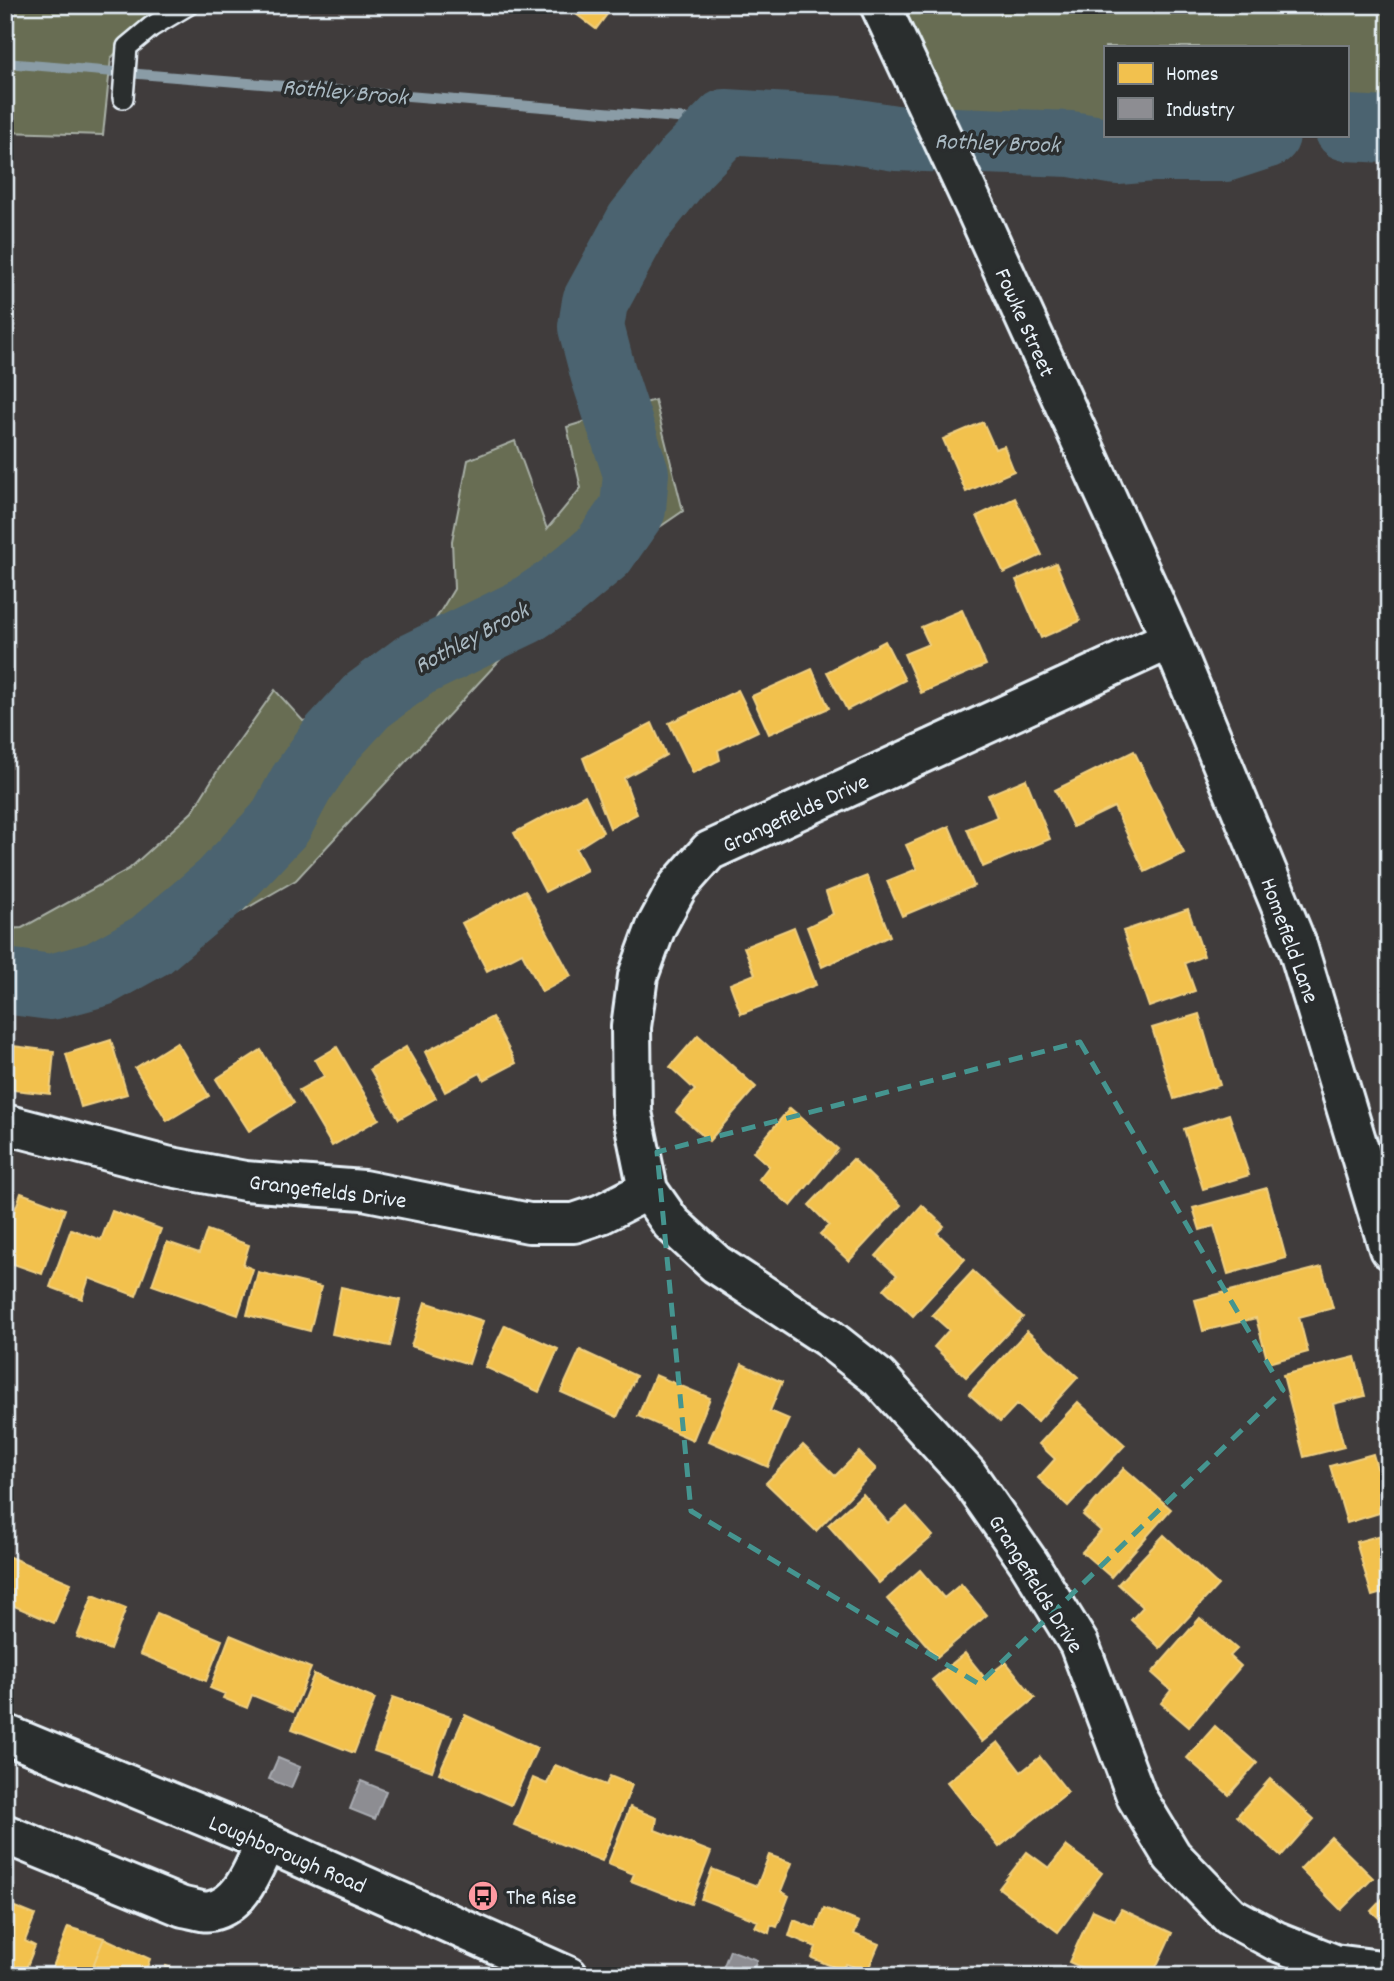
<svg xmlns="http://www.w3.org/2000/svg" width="1394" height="1981" font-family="Dekko,sans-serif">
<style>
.green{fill:#676d53;stroke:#a8afa6;stroke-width:2}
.homes{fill:#f2c14e;stroke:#efcf81;stroke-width:2}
.industry{fill:#8d8d92;stroke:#a8abb1;stroke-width:2}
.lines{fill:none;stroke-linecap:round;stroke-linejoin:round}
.stream{stroke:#8a9ca6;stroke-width:10}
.river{stroke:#4b6470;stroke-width:66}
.lane-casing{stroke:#e8f1f8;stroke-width:24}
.street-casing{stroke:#e8f1f8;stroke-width:44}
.secondary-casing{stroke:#e8f1f8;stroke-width:44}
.lane{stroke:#2a2d2e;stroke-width:19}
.street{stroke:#2a2d2e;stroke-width:38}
.secondary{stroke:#2a2d2e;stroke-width:38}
.marked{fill:none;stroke:#459590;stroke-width:5;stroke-dasharray:14 9;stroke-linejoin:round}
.labels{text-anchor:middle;stroke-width:7;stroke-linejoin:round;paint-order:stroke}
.street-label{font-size:23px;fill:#e8f1f8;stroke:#2a2d2e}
.poi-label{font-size:23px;fill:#e8f1f8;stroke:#2a2d2e;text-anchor:start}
.water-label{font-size:24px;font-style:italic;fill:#a9b9c2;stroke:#2a2d2e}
</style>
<rect width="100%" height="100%" fill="#403c3c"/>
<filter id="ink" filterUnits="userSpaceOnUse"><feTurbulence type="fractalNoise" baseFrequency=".0143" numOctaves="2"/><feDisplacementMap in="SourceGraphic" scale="14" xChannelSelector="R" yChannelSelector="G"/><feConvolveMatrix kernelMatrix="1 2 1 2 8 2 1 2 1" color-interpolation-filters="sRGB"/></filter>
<g filter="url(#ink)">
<path class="green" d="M5 5H172L139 29 111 58 103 135 5 132Z
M894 5H1389V120L1362 114 1347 115V47H1105V135H1229L1219 138 1115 142 1073 132 948 120Z
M655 400 683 511 559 596 296 880 132 974 5 1005V929L22 928 129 869 192 812 218 770 275 690 303 721 346 712 409 663 454 589 452 541 468 460 515 441 547 529 581 488 567 427Z"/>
<path class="homes" d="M564 5H614L596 29Z
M983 422 995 449 1004 446 1014 471 966 492 943 439Z
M1015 498 1042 555 1004 573 977 516Z
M1056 563 1080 621 1041 638 1016 580Z
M962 610 986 665 921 693 904 654 929 644 921 627Z
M885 641 905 680 847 710 827 672Z
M812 669 829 708 769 734 752 696Z
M738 690 758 731 718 750 720 760 693 773 669 723Z
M652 723 666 755 624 778 637 814 610 828 583 758Z
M1134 751 1184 853 1145 872 1114 807 1073 827 1055 790Z
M1026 779 1050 839 983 867 967 829 997 817 988 795Z
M585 795 603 832 576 849 587 870 545 892 514 833Z
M949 826 974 886 902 916 887 881 917 869 906 845Z
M867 876 890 936 822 967 807 927 833 914 826 892Z
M525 890 571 976 542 992 522 953 487 971 462 923Z
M1188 909 1204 956 1185 963 1195 991 1149 1007 1123 931Z
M794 927 816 985 741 1014 730 984 755 974 744 947Z
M1199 1014 1220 1085 1174 1099 1152 1028Z
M492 1017 516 1063 484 1080 480 1073 445 1092 425 1052Z
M698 1035 756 1087 709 1141 676 1112 695 1090 670 1067Z
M111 1040 127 1094 81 1107 66 1054Z
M177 1042 209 1096 167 1121 135 1068Z
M5 1045 54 1051 50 1094 5 1089Z
M337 1047 379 1119 332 1146 299 1090 324 1076 315 1060Z
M406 1047 436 1098 399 1119 370 1069Z
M261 1050 294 1103 249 1131 216 1079Z
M790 1108 838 1149 791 1206 759 1179 769 1166 753 1152Z
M1229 1114 1249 1175 1203 1189 1184 1129Z
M853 1159 901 1205 849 1261 820 1234 829 1225 809 1205Z
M1267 1188 1286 1258 1228 1274 1214 1226 1200 1230 1193 1208Z
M21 1193 65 1209 42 1274 5 1261V1218L11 1221Z
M922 1205 944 1226 937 1233 965 1259 913 1316 884 1289 897 1275 876 1256Z
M112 1211 161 1229 136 1296 89 1278 82 1299 50 1287 71 1229 101 1240Z
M207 1230 249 1245 243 1265 253 1269 238 1315 152 1285 167 1242 199 1253Z
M1322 1267 1333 1308 1299 1317 1308 1352 1268 1363 1256 1318 1203 1331 1195 1300Z
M973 1271 1023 1317 966 1377 934 1347 949 1330 932 1315Z
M258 1272 321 1287 310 1331 247 1315Z
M341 1287 400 1300 390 1346 332 1334Z
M425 1302 483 1321 469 1364 411 1346Z
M505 1325 558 1349 539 1392 485 1367Z
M1027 1331 1078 1377 1037 1422 1017 1404 1000 1422 969 1394Z
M580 1350 636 1376 617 1417 561 1392Z
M1355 1357 1365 1396 1333 1404 1344 1447 1304 1457 1283 1375Z
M742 1364 782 1382 770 1411 789 1419 768 1467 709 1441Z
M655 1375 710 1398 693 1440 638 1416Z
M1078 1402 1125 1445 1068 1506 1038 1478 1055 1459 1039 1444Z
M803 1445 835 1476 859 1452 876 1469 816 1531 766 1483Z
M1373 1454 1389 1510 1347 1523 1330 1466Z
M1124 1468 1171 1509 1111 1577 1082 1552 1101 1531 1083 1515Z
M863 1494 888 1523 907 1507 933 1536 879 1583 828 1525Z
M1389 1533V1591L1372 1596 1356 1542Z
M1164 1535 1218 1585 1160 1648 1131 1620 1143 1607 1118 1584Z
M5 1555 71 1583 54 1623 5 1602Z
M920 1570 944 1598 961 1584 987 1615 937 1657 887 1599Z
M93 1595 126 1608 110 1650 77 1637Z
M157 1613 222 1640 206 1681 140 1654Z
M1200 1618 1237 1649 1230 1656 1241 1666 1189 1727 1161 1703 1171 1690 1152 1673Z
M230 1635 311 1668 293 1712 252 1695 247 1708 223 1698 225 1694 210 1688Z
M965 1653 985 1678 1006 1662 1035 1698 982 1742 932 1680Z
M314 1674 375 1699 354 1753 292 1729Z
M393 1697 451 1717 432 1771 374 1751Z
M465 1715 537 1748 511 1805 439 1773Z
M1215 1726 1257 1763 1229 1795 1187 1758Z
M998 1742 1021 1772 1040 1757 1068 1792 999 1847 947 1782Z
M555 1765 606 1785 610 1776 632 1785 602 1861 514 1825 533 1778 547 1784Z
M1270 1779 1314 1819 1281 1856 1237 1816Z
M630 1807 657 1818 655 1830 711 1852 691 1904 631 1881 634 1874 608 1864Z
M1331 1837 1373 1878 1341 1910 1300 1869Z
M1066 1846 1102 1873 1058 1932 999 1888 1027 1852 1049 1868Z
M769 1855 792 1863 781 1891 789 1896 777 1927 771 1925 769 1933 755 1927 758 1921 701 1899 712 1869 757 1886Z
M1389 1892V1927L1371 1911Z
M5 1903 35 1915 25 1941 35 1946 23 1976H5Z
M824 1908 859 1922 854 1934 879 1944 867 1972 846 1964 841 1970 812 1958 816 1947 789 1936 794 1920 816 1929Z
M1121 1909 1172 1933 1152 1976H1084L1087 1970 1069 1962 1093 1910 1115 1920Z
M68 1927 104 1938 89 1976H60L51 1972Z
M104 1938 150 1959 144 1976H89Z
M166 1966 193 1976H162Z"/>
<path class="industry" d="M278 1758 300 1767 291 1788 269 1779Z
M361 1781 386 1791 375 1819 350 1809Z
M730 1950 757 1960 751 1976H720Z"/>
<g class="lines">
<path class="stream" d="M5 63 726 122"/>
<path class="river" d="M1347 128 1389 130
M5 981 51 987 99 974 151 945 221 886 280 823 301 784 332 739 367 701 415 665 524 612 560 588 603 552 633 509 636 473 603 373 591 327 595 302 638 223 685 164 726 122 839 129 896 138 1071 144 1117 152 1152 149H1224L1267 135"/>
<g class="lane-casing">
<path id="lane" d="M123 98 127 47 151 27 188 5"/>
</g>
<g class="street-casing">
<path id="street" d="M880 5 976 210 1171 639 1297 945 1389 1249
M1171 639 709 851 678 886 656 927 638 976 631 1027 632 1112 648 1190 671 1223 716 1264 827 1337 879 1378 967 1474 1029 1563 1079 1644 1137 1798 1172 1856 1230 1916 1276 1941 1334 1964 1389 1971
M5 1124 166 1166 245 1181 363 1190 529 1223H574L601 1214 648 1190
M5 1834 183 1907C192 1908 203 1913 211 1911 243 1904 253 1868 266 1842"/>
</g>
<g class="secondary-casing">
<path id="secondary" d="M5 1734 266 1842 568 1976"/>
</g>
<use href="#lane" class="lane"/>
<use href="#street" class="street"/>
<use href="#secondary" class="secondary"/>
</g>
</g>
<path class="marked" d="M1080 1042 1283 1390 979 1684 691 1511 657 1152Z"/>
<defs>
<g id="bus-disc" transform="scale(1.575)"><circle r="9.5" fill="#ff9aa2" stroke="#2a2d2e"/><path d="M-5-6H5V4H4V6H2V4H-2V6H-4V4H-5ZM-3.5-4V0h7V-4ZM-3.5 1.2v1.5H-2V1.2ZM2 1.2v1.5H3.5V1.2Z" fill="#111"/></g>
</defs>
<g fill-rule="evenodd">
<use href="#bus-disc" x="483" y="1896"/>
</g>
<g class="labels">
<g class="street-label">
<text transform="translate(1026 322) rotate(66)" y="8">Fowke Street</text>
<text transform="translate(795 812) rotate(-25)" y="8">Grangefields Drive</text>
<text transform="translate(1291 940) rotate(70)" y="8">Homefield Lane</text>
<text transform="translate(328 1190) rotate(7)" y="8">Grangefields Drive</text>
<text transform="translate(1037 1583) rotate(58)" y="8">Grangefields Drive</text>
<text transform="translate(288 1853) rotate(23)" y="8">Loughborough Road</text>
</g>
<g class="poi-label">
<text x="506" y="1904">The Rise</text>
</g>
<g class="water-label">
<text transform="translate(345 91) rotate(5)" y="8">Rothley Brook</text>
<text transform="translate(997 142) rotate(2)" y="8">Rothley Brook</text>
<text transform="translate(471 637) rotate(-28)" y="8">Rothley Brook</text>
</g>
</g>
<rect width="1394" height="1981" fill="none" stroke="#2a2d2e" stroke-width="28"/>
<rect x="14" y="14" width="1366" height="1953" fill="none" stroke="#e8f1f8" stroke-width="2.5" filter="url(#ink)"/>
<rect x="1104" y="46" width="245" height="91" fill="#2a2d2e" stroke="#767b7f" stroke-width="2"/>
<rect x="1118" y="63" width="35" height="21" fill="#f2c14e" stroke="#767b7f" stroke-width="2"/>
<text x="1166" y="80" font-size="21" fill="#e8f1f8">Homes</text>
<rect x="1118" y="98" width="35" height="21" fill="#8d8d92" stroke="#767b7f" stroke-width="2"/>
<text x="1166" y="116" font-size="21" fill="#e8f1f8">Industry</text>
</svg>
